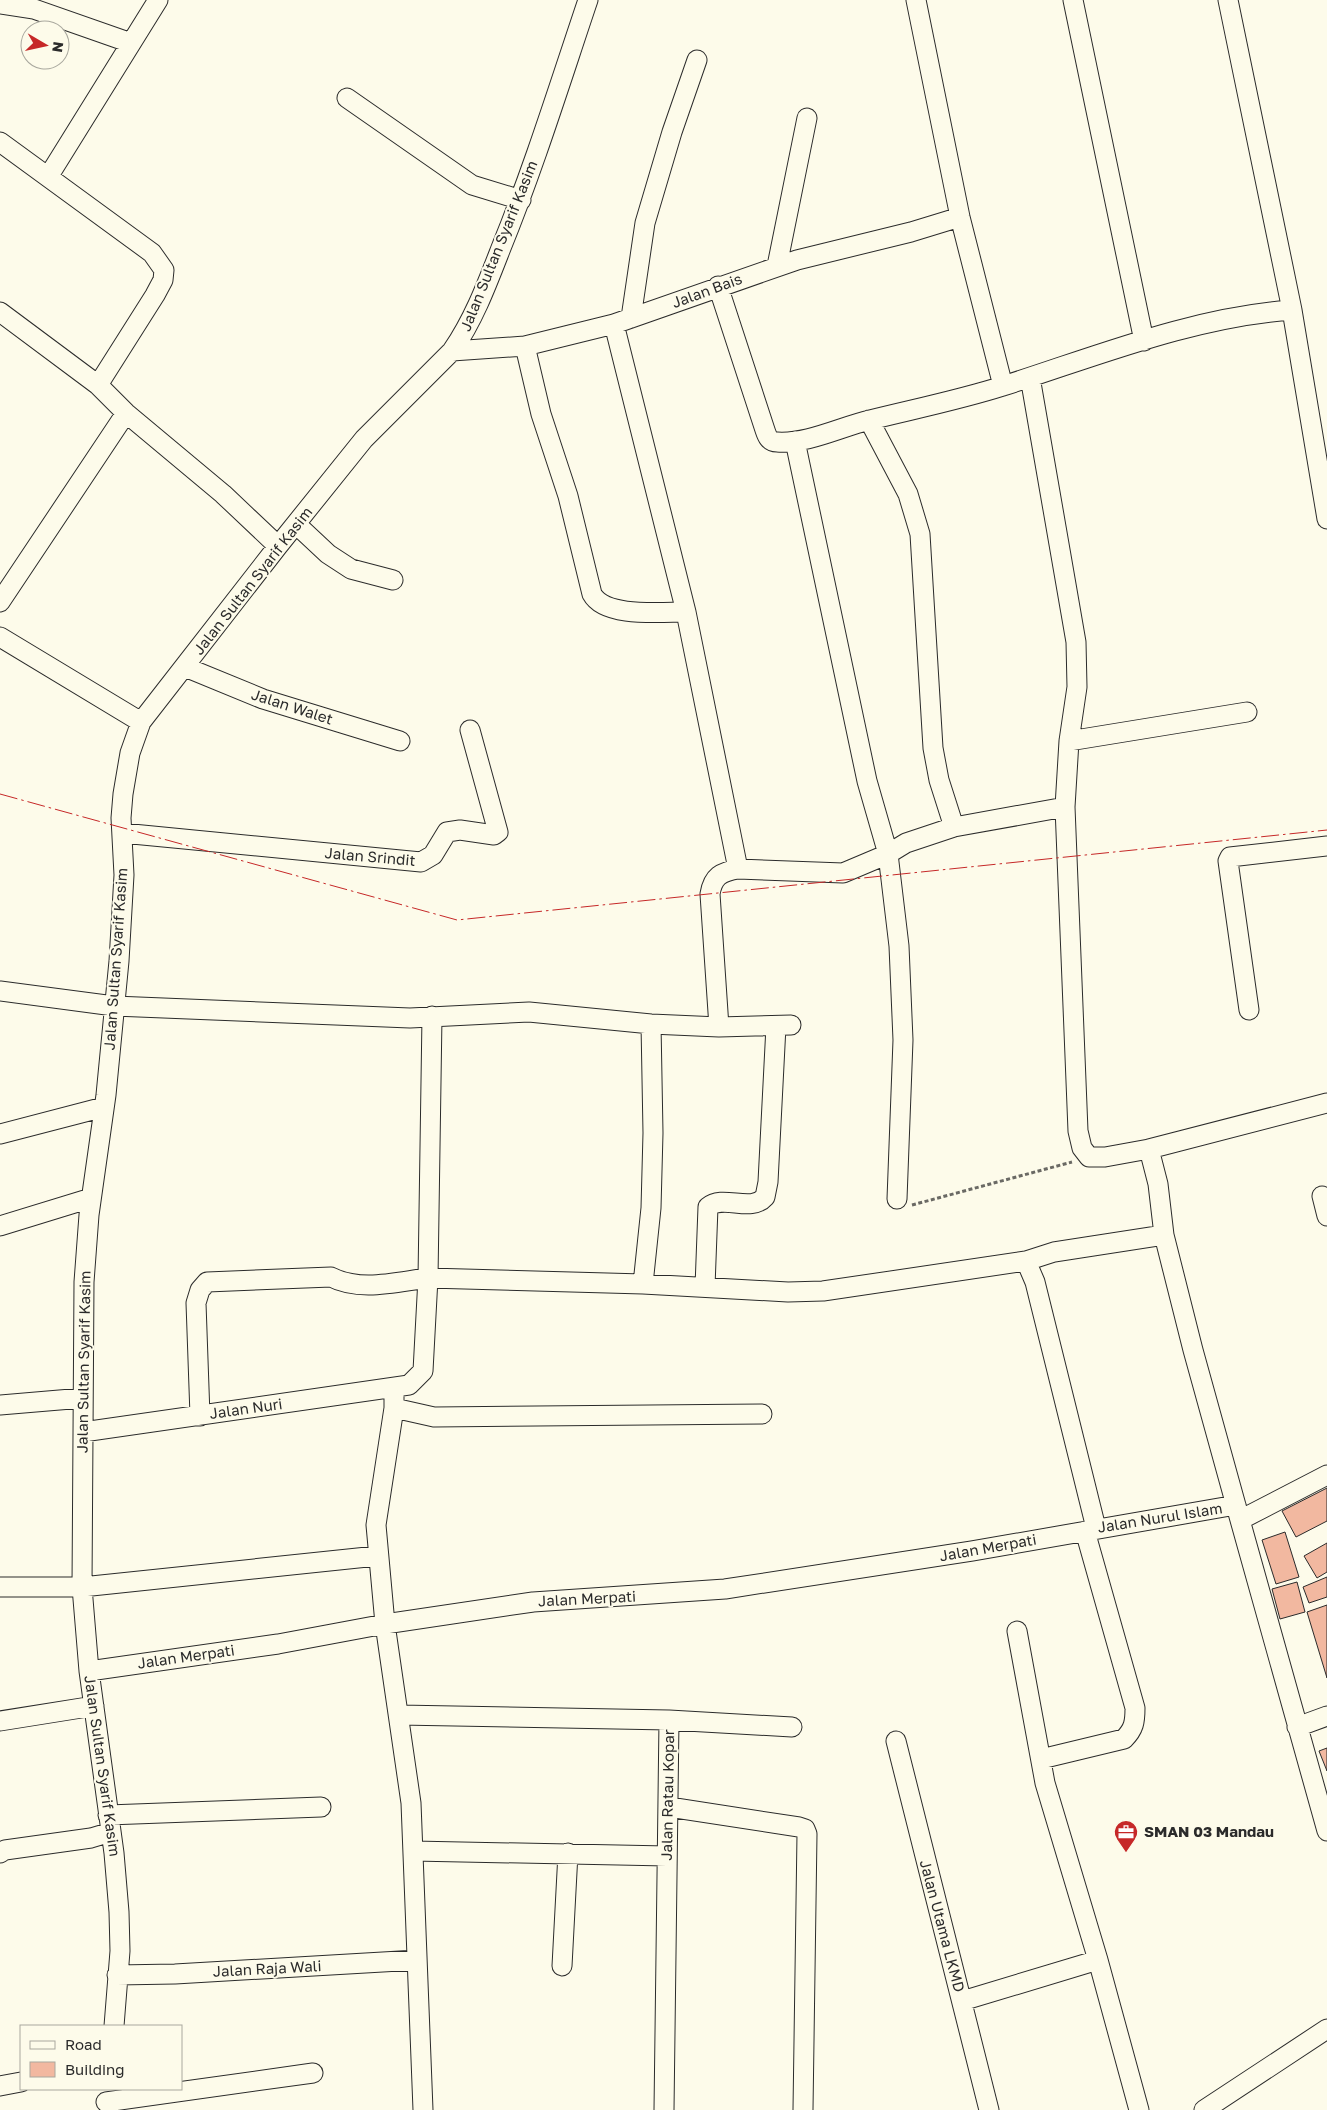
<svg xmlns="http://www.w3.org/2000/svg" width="1327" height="2110" font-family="'Golos Text',sans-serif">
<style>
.building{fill:#f2b8a0;stroke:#2b2b2b}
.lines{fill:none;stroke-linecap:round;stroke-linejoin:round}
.minor-casing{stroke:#2b2b2b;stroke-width:21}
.path{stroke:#6a6964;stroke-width:3;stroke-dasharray:4 2.5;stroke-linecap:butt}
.minor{stroke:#fdfbea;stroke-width:19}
.power{stroke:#c62828;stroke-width:1;stroke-dasharray:18 4 2.5 4;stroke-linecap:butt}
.labels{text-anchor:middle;stroke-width:4;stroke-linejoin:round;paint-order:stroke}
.street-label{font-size:15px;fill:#2b2b2b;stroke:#fdfbea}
.poi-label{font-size:15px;font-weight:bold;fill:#2b2b2b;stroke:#fdfbea;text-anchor:start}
</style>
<rect width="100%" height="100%" fill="#fdfbea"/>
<path class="building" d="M1327 1488V1521L1296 1537 1282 1511Z
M1285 1532 1299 1577 1276 1584 1262 1540Z
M1327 1543V1572L1317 1578 1304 1556Z
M1327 1577V1597L1309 1603 1303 1587Z
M1297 1582 1305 1612 1280 1619 1272 1589Z
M1327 1605V1678L1307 1612Z
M1327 1748V1771L1319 1751Z"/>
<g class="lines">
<g class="minor-casing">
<path id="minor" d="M158 0 48 177 152 253 164 270 163 280 155 295 98 385 126 413 223 494 278 546
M916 0 960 217 1003 386C1097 356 1193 317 1292 310
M1073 0 1144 341
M1228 0 1292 310 1327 519
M0 4 34 9 131 43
M347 98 472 185 521 200
M0 142 48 177
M777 266 807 118
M718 286 765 430C767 436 769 442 777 442 808 444 840 427 870 420 914 409 959 400 1003 386
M0 312 98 385
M631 318 645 223 672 132 697 60
M614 324 686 612 738 869 843 873 888 854 906 843 954 827 1065 807
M525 346 541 414 568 496 592 594C605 618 661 612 686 612
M452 351 525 346 614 324 797 260 911 232 960 217
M1030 377 1076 642 1077 687 1069 741 1065 807 1078 1131 1082 1148 1089 1157H1105L1149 1149
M869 420 908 494 920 534 933 748 939 780 954 827
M795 441 867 781 888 854 899 946 903 1040 897 1199
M297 525 328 554 351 569 393 580
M0 602 126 413
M0 637 141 722
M185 667 263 699 400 741
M1069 741 1247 712
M122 833 421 862 433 855 447 832 460 830 494 835 498 832 470 730
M0 991 114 1006 410 1018 529 1012 651 1024 719 1027 791 1025
M1249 1010 1228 861 1230 857 1327 846
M719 1027 710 894C713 876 721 872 738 869
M0 1134 104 1107
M1322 1196 1327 1216
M0 1226 91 1198
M643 1284 651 1208 653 1133 651 1024
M705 1287 708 1207C723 1194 751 1213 765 1197L768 1182 776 1026
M394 1395V1408L434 1417 762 1414
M0 1405 83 1398
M394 1408 376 1525 385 1624 411 1803 423 2110
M200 1416 196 1303 200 1290 207 1282 331 1277C360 1292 396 1282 428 1278L432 1016
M83 1432 409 1385 423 1371 428 1278 643 1284 788 1292 823 1291 1026 1261
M1327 1475 1240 1520 1327 1831
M1240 1520 1193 1350 1164 1235 1158 1184 1149 1149 1327 1103
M1096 1528 1035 1282 1026 1261 1054 1252 1164 1235
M0 1587H82L377 1556
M1017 1631 1045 1783 1098 1960 1139 2110
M89 1671 278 1644 385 1624 533 1602 725 1589 972 1551 1236 1505
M399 1715 669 1720 664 2110
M669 1720 792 1727
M0 1721 94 1706
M1297 1727 1327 1716
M896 1741 989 2110
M1041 1759 1124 1739C1134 1729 1135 1722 1135 1708L1085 1531
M669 1807 799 1827 805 1829 807 1834 803 2110
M108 1815 321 1807
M413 1851 667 1856
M0 1853 5 1850 91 1838 111 1832
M562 1966 568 1853
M117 1975 175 1974 417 1960
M962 2001 1098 1960
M114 2026 120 1951 119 1912 114 1853 89 1671 82 1587 84 1282 89 1215 106 1095 119 961 124 875 121 818 123 794 130 753 141 722 278 546 364 439 452 351C474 319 487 284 501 248 534 167 560 83 588 0
M0 2086 21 2082
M106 2102 313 2073
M1204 2110 1327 2029"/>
</g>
<path class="path" d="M912 1205 1072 1162"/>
<use href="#minor" class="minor"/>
<path class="power" d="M0 794 457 920 1327 830"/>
</g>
<defs>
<g id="office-pin" transform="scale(1.25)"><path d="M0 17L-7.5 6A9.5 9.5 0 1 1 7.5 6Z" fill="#c62828" stroke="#fdfbea"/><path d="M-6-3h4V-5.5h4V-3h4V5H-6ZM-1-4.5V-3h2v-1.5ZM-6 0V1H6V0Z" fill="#fff"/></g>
</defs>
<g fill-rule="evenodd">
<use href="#office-pin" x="1126" y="1832"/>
</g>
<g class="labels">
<g class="street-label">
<text transform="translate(499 246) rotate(-68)" y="5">Jalan Sultan Syarif Kasim</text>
<text transform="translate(707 291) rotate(-20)" y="5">Jalan Bais</text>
<text transform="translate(253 581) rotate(-52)" y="5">Jalan Sultan Syarif Kasim</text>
<text transform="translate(292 707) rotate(18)" y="5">Jalan Walet</text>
<text transform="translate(370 857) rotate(5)" y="5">Jalan Srindit</text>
<text transform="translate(116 959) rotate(-86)" y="5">Jalan Sultan Syarif Kasim</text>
<text transform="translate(84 1362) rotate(-89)" y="5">Jalan Sultan Syarif Kasim</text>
<text transform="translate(246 1409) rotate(-8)" y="5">Jalan Nuri</text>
<text transform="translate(1160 1518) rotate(-9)" y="5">Jalan Nurul Islam</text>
<text transform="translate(988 1548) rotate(-10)" y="5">Jalan Merpati</text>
<text transform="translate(587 1599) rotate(-3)" y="5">Jalan Merpati</text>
<text transform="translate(186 1657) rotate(-8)" y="5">Jalan Merpati</text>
<text transform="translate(102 1766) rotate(82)" y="5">Jalan Sultan Syarif Kasim</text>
<text transform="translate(668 1795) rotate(-89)" y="5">Jalan Ratau Kopar</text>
<text transform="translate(942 1926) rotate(75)" y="5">Jalan Utama LKMD</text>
<text transform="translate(267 1969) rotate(-3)" y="5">Jalan Raja Wali</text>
</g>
<g class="poi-label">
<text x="1144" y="1837">SMAN 03 Mandau</text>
</g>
</g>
<rect x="20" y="2025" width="162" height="65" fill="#fdfbea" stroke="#a9a89e"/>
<rect x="30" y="2041" width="25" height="8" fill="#fdfbea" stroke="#a9a89e"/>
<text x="65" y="2050" font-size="15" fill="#2b2b2b">Road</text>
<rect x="30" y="2062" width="25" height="15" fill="#f2b8a0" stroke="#a9a89e"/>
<text x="65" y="2075" font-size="15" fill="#2b2b2b">Building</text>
<g transform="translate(45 45) rotate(99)"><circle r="24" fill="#fdfbea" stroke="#a9a89e"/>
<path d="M0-4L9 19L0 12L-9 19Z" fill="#c62828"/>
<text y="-8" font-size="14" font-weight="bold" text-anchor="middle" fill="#2b2b2b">N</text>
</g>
</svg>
